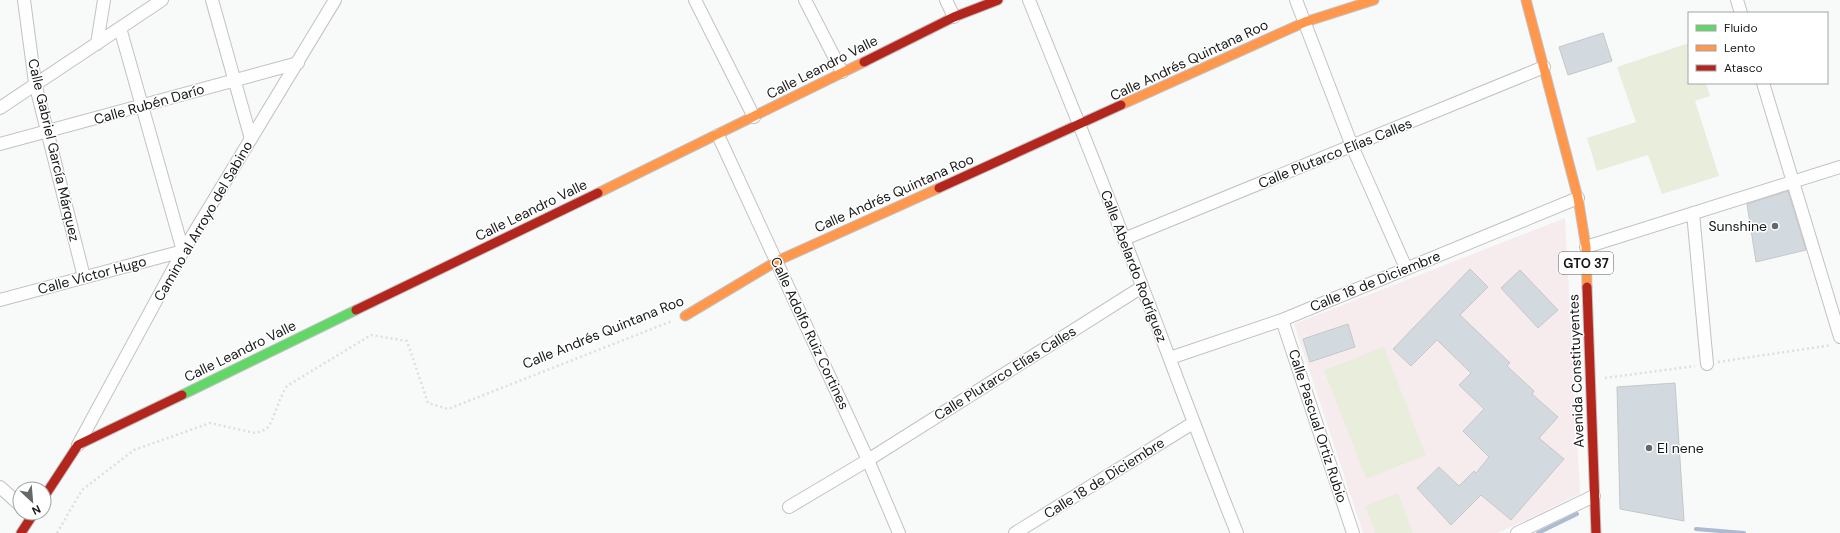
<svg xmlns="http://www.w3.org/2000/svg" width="1840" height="533" font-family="'DM Sans',sans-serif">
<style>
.education{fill:#f6ecee}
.green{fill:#e8eddc}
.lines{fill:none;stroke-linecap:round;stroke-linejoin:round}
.stream{stroke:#adbad3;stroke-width:4}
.building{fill:#d2dadf;stroke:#c6c7c8}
.street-casing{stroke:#c2c2c3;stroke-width:14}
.fast-casing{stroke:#c2c2c3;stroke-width:11}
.slow-casing{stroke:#c2c2c3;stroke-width:11}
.jam-casing{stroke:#c2c2c3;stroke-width:11}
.path{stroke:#dededf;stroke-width:2.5;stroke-dasharray:2 3;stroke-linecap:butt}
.street{stroke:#fefefe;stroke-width:12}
.fast{stroke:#63d668;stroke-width:9}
.slow{stroke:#ff974d;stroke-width:9}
.jam{stroke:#b3261e;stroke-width:9}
.poi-dot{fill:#666767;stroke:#fff;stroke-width:1.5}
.labels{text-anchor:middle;stroke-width:3;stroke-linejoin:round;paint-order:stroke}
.shield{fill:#fff;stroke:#5d5d5d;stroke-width:1}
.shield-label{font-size:13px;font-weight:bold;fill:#171818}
.street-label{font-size:14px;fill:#171818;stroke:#fff}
.poi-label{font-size:14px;fill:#171818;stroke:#fff;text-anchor:end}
</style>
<rect width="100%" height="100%" fill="#f8f9f9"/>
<path class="education" d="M1565 218 1580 494 1498 533H1363L1294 324Z"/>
<path class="green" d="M1689 43V83H1706L1710 96 1695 101 1719 176 1662 194 1648 155 1597 171 1587 138 1636 122 1617 67Z
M1384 347 1426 455 1366 479 1324 370Z
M1398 493 1413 533H1375L1365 506Z"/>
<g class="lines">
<path class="stream" d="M1696 529 1744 533
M1538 533 1577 514"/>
</g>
<path class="building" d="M1603 33 1612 61 1568 75 1559 47Z
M1788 191 1806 250 1756 262 1747 204Z
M1470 269 1488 287 1460 315 1510 363 1507 366 1534 391 1532 394 1558 417 1539 438 1564 459 1511 520 1481 495 1451 525 1417 488 1439 467 1459 486 1474 471 1476 473 1489 457 1463 431 1484 409 1459 385 1471 373 1437 340 1411 366 1393 349Z
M1520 270 1558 310 1538 328 1501 288Z
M1348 324 1355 347 1310 362 1303 339Z
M1675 383 1684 521 1620 509 1617 387Z"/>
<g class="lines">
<g class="street-casing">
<path id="street" d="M24 0 35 83 84 277
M212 0 251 139
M695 0 754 117
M805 0 842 72
M946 0 954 17
M1029 0C1061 80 1094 159 1124 239 1162 337 1198 436 1237 533
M1296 0 1352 146 1406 268
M1737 0 1741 13
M97 44 104 0
M1763 83 1840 337
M0 108 162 0
M718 135 868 460 899 533
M0 144 298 63
M1693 213 1707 364
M1124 239 1544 67
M1586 247 1840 167
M0 300 183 251 120 28
M1282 320 1353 533
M1170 358 1282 320 1578 198
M78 445 183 251 335 0
M0 487 20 505
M789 507 868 460 1142 287
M1015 533 1193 423
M1517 533 1594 496"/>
</g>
<g class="fast-casing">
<path id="fast" d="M182 395 356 310"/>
</g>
<g class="slow-casing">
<path id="slow" d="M1526 0 1578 198 1586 247 1587 287
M1121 105 1305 22 1374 0
M598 193 864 62
M685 316 777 261 939 188"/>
</g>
<g class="jam-casing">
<path id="jam" d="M864 62 954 17 998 0
M939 188 1121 105
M1587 287 1596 533
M356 310 598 193
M44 497 78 445 182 395
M21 533 34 513"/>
</g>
<path class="path" d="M1718 362 1832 345
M1605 378 1695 366
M57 533 82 490 134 450 210 423 255 433C260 432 266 430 269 426 276 413 279 398 287 386L371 335 407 341 428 403 448 409 672 321"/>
<use href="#street" class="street"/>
<use href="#fast" class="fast"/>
<use href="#slow" class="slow"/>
<use href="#jam" class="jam"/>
</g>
<g class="poi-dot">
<circle cx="1775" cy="226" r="4"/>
<circle cx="1649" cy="448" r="4"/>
</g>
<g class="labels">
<rect class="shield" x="1559" y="252" width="54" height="22" rx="3"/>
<g class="shield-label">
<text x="1586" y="268">GTO 37</text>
</g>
<g class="street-label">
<text transform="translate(1189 60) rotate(-25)" y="5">Calle Andrés Quintana Roo</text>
<text transform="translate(822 67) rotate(-27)" y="5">Calle Leandro Valle</text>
<text transform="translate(149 104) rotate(-16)" y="5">Calle Rubén Darío</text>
<text transform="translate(54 150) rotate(77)" y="5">Calle Gabriel García Márquez</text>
<text transform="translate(1335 153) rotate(-22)" y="5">Calle Plutarco Elías Calles</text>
<text transform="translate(894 193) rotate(-24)" y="5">Calle Andrés Quintana Roo</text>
<text transform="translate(531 210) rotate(-26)" y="5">Calle Leandro Valle</text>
<text transform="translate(203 221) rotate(-60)" y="5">Camino al Arroyo del Sabino</text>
<text transform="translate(1134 266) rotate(69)" y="5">Calle Abelardo Rodríguez</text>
<text transform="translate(92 275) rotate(-15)" y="5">Calle Víctor Hugo</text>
<text transform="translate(1375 281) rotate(-22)" y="5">Calle 18 de Diciembre</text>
<text transform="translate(603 332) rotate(-22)" y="5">Calle Andrés Quintana Roo</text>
<text transform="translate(810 333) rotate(65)" y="5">Calle Adolfo Ruiz Cortines</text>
<text transform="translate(240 351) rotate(-26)" y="5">Calle Leandro Valle</text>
<text transform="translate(1576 371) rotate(-92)" y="5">Avenida Constituyentes</text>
<text transform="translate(1005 373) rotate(-32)" y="5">Calle Plutarco Elías Calles</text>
<text transform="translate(1318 426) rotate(72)" y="5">Calle Pascual Ortiz Rubio</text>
<text transform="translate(1104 478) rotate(-32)" y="5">Calle 18 de Diciembre</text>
</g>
<g class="poi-label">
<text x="1767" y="231">Sunshine</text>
<text x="1657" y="453" text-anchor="start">El nene</text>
</g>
</g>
<rect x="1688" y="12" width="140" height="72" fill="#ffffff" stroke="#a2a3a3"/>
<rect x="1696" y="25" width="20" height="6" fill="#63d668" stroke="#a2a3a3"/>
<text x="1724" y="32" font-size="12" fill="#171818">Fluido</text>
<rect x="1696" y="45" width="20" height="6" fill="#ff974d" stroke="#a2a3a3"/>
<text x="1724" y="52" font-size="12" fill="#171818">Lento</text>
<rect x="1696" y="65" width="20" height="6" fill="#b3261e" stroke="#a2a3a3"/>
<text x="1724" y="72" font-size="12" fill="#171818">Atasco</text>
<g transform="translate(32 501) rotate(154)"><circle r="19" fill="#ffffff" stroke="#a2a3a3"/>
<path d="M0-3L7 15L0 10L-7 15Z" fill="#666767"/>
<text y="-6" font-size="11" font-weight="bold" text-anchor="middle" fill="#171818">N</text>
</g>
</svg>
